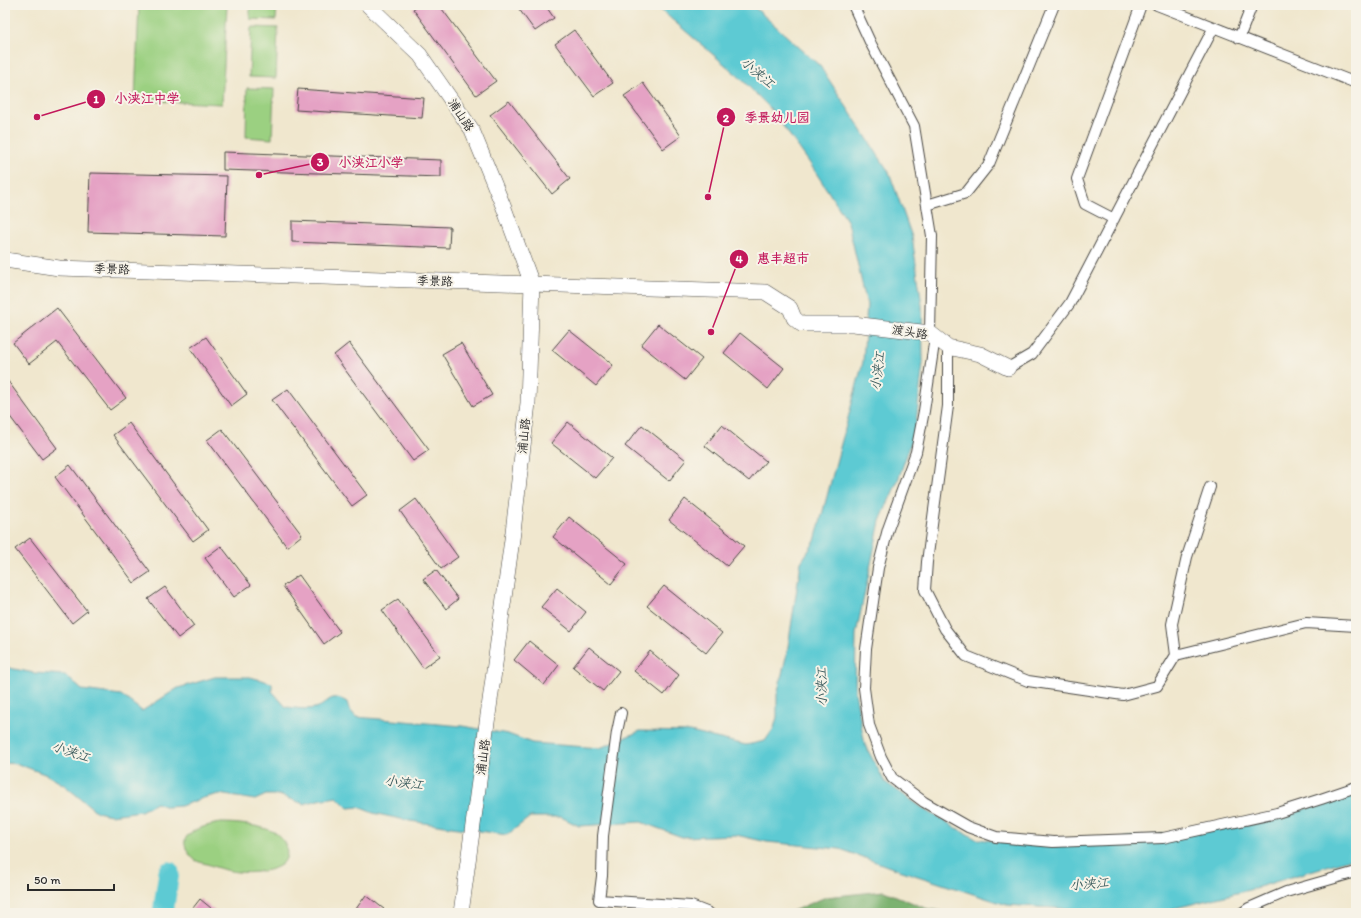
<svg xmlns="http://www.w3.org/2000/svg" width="1361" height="918" font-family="Itim,'LXGW WenKai TC',sans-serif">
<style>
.green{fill:#9bd081;stroke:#637e56}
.forest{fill:#7cb26f;stroke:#546e4d}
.water{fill:#5dcad3;stroke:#447a7f}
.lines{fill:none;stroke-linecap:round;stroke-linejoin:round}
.river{stroke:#5dcad3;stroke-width:21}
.building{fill:#e5a2c4}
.street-casing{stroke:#494743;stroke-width:12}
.secondary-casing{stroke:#494743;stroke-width:16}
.street{stroke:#fff;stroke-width:10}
.secondary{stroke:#fff;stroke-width:15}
.labels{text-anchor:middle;stroke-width:4;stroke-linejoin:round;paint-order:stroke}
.street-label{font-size:12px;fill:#2b2b2b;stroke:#f7f3e8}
.water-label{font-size:13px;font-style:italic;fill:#3a5b5d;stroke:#f7f3e8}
.leader{fill:none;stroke:#c2185b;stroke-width:1.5}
.callout-dot{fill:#c2185b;stroke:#f7f3e8;stroke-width:1.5}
.mark-label{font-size:12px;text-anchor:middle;font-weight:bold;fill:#fff}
.callout-label{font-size:13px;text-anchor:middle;font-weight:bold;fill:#c2185b;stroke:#f7f3e8;stroke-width:4;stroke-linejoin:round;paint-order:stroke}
</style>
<rect width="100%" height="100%" fill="#f7f3e8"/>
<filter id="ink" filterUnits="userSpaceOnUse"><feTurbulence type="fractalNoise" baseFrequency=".025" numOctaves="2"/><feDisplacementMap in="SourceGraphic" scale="8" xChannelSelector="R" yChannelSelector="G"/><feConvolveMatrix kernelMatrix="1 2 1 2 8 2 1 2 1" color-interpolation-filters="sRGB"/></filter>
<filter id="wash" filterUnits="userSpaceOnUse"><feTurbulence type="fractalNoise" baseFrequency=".012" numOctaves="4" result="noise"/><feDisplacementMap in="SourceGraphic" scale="16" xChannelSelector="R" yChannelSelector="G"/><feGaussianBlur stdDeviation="0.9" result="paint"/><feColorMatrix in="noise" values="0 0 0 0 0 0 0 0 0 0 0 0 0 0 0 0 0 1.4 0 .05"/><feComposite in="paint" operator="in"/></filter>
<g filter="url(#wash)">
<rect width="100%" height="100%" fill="#f0e7ce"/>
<path class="green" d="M139 5H227L222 104 135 100Z
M250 5H277L276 20 250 19Z
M251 27 278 28 276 78 249 77Z
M247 88 274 89 272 139 246 137Z
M220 823C235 823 260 825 274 832 284 838 292 853 283 863 278 868 270 870 263 871 244 875 225 871 207 864 203 863 198 862 195 860 191 857 188 853 186 848 178 831 209 825 220 823Z"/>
<path class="forest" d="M884 891 925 908 950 913H788L826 897Z"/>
<path class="water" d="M655 5H752L820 66 889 172 912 237 922 305 923 363 915 431 898 480 880 521 856 634 855 692 865 745 885 782 927 811 976 839 1056 847 1259 822 1356 794V857L1249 890 1155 913H1132L1007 905 890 867 840 849 767 842 736 835 682 837 641 822 579 826 561 817H530L507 835 410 821 373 813 359 807 348 808 337 797 318 800 304 804 279 795H266L255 800 219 794 203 798 181 806 167 807 156 803 141 811 111 815 97 812 64 785 47 775 18 764 5 763V663L9 668 34 673 65 675 82 690 121 695 142 711 178 688 215 677H250L272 683V691L286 707C296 708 306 710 315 708 329 705 328 691 347 702L349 709 356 717 462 726 508 734 532 743 600 748 640 731 690 732 746 745 765 741 774 728 777 717V695L787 653 801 562 815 541 863 362 867 305 848 222 809 162 770 108 737 75Z"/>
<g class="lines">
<path class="river" d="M163 913 169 872"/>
</g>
<g id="blocks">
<path class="building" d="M419 5H439L496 81 476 95 413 9Z
M516 5H545L554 18 535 31Z
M574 30 613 83 594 96 555 44Z
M643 83 681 136 663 149 624 96Z
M298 89 424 98 422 118 296 110Z
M509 101 570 179 552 194 490 115Z
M223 152 441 160V177L223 170Z
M90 173 227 176 225 236 88 232Z
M292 221 450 227 449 248 292 242Z
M57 308 126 398 110 410 57 342 29 364 13 343Z
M658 324 702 359 685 380 641 345Z
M569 330 613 365 596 386 552 350Z
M740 333 784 368 768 389 724 353Z
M206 337 247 394 231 406 190 348Z
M349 343 429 450 413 461 334 355Z
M461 343 492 395 473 406 442 354Z
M5 377 57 448 42 459 5 410Z
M288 389 367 495 352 506 272 400Z
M568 422 612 458 595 478 551 443Z
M129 423 208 530 193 541 113 435Z
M642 425 686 460 669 481 625 446Z
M722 425 766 461 749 481 705 446Z
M222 429 302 535 287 547 207 440Z
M70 465 150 572 134 583 55 477Z
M416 499 458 557 441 569 400 511Z
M685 499 744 546 727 566 669 520Z
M569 517 627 564 611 584 553 537Z
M30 538 87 611 72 623 15 549Z
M221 546 251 585 234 597 205 558Z
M436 570 458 599 446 609 423 579Z
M299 575 340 632 324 644 283 586Z
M664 586 722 633 706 653 647 606Z
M165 587 194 626 178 638 148 599Z
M557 588 586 612 571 631 541 607Z
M398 599 440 656 423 668 382 610Z
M529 641 559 665 544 685 514 660Z
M589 647 619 671 603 691 573 667Z
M650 651 679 675 664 695 634 671Z
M366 895 389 913H353Z
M200 899 217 913H189Z"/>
</g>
</g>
<g filter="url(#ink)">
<use href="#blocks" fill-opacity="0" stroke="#494743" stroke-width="1"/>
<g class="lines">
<g class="street-casing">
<path id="street" d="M853 5 871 44 914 126 932 236 930 333
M1157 5 1356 83
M1239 38 1252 5
M927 205 966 193 989 164 1054 5
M1114 219 1085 204 1077 179 1141 5
M935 337 924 411 916 452 888 529 878 568 866 649 864 688 869 725 881 757 892 778 924 802 968 827 996 837 1053 842 1163 838 1277 813 1321 799 1356 787
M948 347V406L927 562 925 590 945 629 966 656 1028 681 1123 695 1157 686 1176 655 1172 624 1187 557 1210 487
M1008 368 1032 354 1070 303 1214 27
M1176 655 1306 623 1356 626
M621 713 617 732 603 836 602 876 599 900 691 906 709 913
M1242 913 1249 908 1286 892 1356 872"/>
</g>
<g class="secondary-casing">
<path id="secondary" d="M368 5 420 55 472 130 504 208 532 284 528 403 513 532 461 913
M5 260 59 268 765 292 790 308 794 318 801 324H853L930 333 948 347 980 354 1008 368"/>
</g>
<use href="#street" class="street"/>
<use href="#secondary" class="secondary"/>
</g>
</g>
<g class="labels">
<g class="street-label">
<text transform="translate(461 115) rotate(57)" y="4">浦山路</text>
<text transform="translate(112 269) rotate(2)" y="4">季景路</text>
<text transform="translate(435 281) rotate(2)" y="4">季景路</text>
<text transform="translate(910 332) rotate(9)" y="4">渡头路</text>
<text transform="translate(524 436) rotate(-84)" y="4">浦山路</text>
<text transform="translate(483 757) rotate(-82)" y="4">浦山路</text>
</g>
<g class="water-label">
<text transform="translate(758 72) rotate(41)" y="5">小浃江</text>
<text transform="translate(877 371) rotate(-83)" y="5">小浃江</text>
<text transform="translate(821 687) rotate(-91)" y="5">小浃江</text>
<text transform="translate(71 751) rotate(19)" y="5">小浃江</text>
<text transform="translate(404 782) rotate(7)" y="5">小浃江</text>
<text transform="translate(1089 883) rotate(-5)" y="5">小浃江</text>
</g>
</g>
<path class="leader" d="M37 117L96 99M708 197L726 117M259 175L320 162M711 332L739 259"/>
<g class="callout-dot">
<circle cx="37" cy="117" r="4"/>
<circle cx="708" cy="197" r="4"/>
<circle cx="259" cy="175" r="4"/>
<circle cx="711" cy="332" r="4"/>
<circle cx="96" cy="99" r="10"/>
<circle cx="726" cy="117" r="10"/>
<circle cx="320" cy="162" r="10"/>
<circle cx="739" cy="259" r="10"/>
</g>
<g class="mark-label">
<text x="96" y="103">1</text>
<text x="726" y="122">2</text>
<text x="320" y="166">3</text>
<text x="739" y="263">4</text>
</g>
<g class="callout-label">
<text x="147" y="103">小浃江中学</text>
<text x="777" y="122">季景幼儿园</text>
<text x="371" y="167">小浃江小学</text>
<text x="783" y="263">惠丰超市</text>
</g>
<rect width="1361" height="918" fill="none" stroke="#f7f3e8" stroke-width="20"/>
<path d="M28 884v6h86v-6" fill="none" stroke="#2b2b2b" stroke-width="2"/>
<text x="34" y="884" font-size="12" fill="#2b2b2b" stroke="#f7f3e8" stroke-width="3" paint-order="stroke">50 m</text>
</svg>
